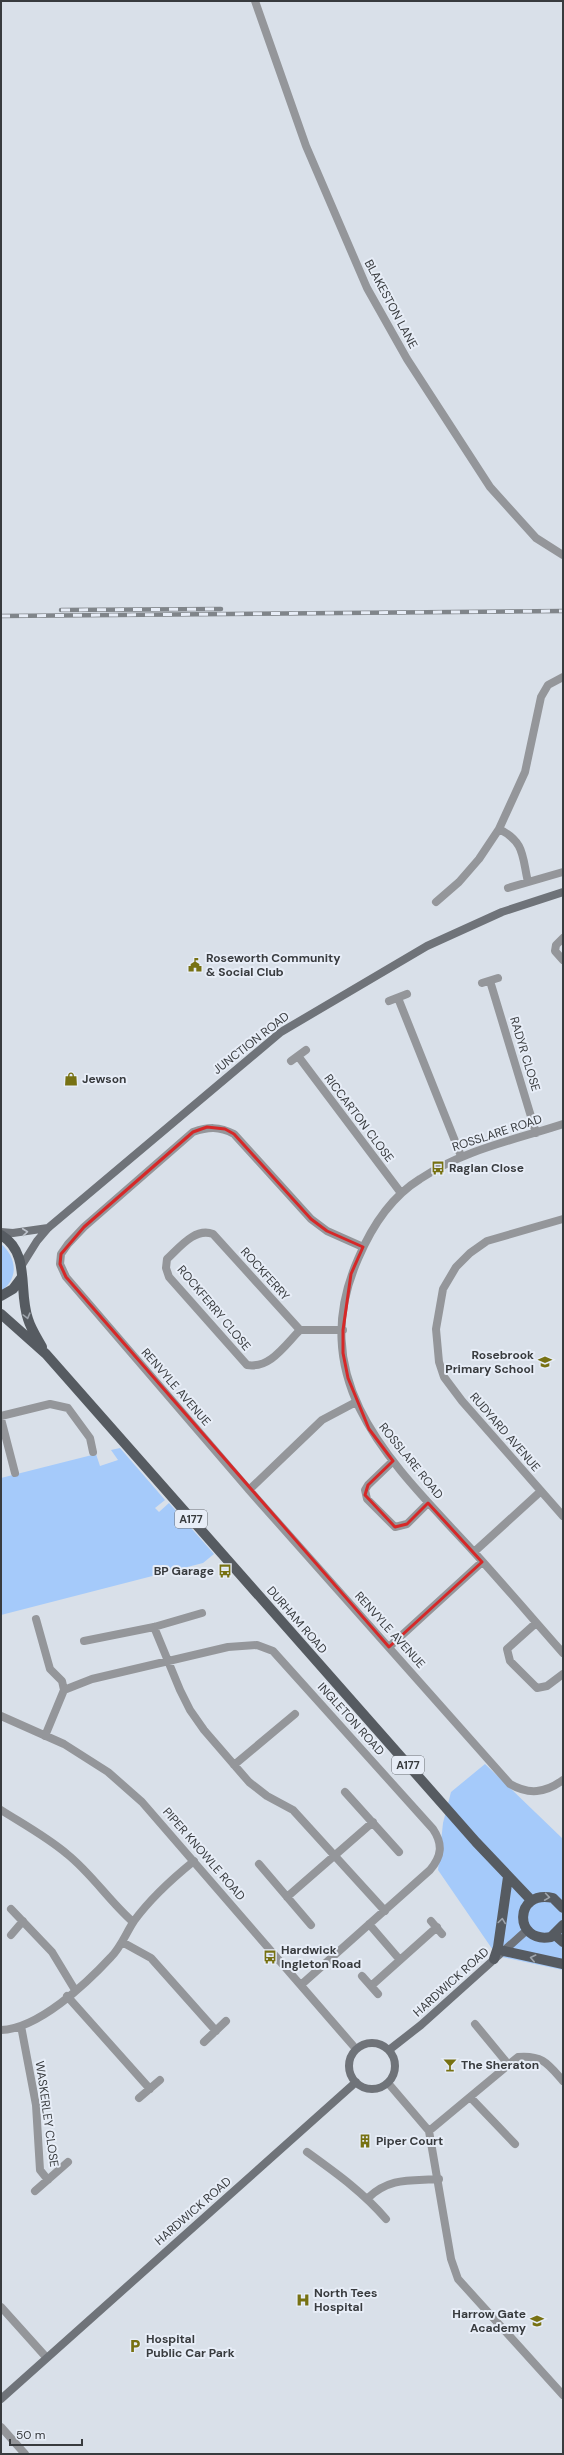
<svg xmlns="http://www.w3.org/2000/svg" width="564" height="2455" font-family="'DM Sans',sans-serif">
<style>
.green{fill:#a5cafa}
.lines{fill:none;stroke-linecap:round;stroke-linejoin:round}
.street{stroke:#94969a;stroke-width:8}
.secondary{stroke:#6f7379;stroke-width:8}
.primary{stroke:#565b61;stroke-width:10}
.rail-casing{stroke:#80858a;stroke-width:4.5}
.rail{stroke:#e7edf7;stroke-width:3;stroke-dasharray:9;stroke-linecap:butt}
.oneway{stroke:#bdc2cb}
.oneway2{stroke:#9ea4ac}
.marked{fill:none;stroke:#d62828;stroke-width:3;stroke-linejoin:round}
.labels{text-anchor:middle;stroke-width:4;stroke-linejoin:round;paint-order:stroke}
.shield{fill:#e7edf7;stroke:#6c7076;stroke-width:1}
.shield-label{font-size:11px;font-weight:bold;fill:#383b3e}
.street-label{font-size:12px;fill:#383b3e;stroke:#e7edf7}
.poi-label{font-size:12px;font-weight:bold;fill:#383b3e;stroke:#e7edf7;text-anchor:start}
</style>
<rect width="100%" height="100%" fill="#d9e0e9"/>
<path class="green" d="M1 1244C17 1257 19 1279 1 1291Z
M120 1448 165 1500 155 1508 159 1512 169 1503 214 1554 203 1563 1 1615V1478L96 1454 100 1466 118 1460 111 1450Z
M485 1764 563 1839V1970L497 1956 438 1870 443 1823 451 1792Z"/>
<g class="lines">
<path class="street" d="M255 1 306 146 367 288 407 359 490 487 536 538 563 555
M499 829C525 842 522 856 528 882
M508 888 563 872
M436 902 459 882 479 859 499 829 525 772 541 697 548 685 563 677
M563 938 556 945 555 951 563 960
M490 981 536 1133
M482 983 498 978
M398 998 461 1156
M389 1001 407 994
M298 1056 401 1193
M291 1061 306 1050
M563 1124C514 1140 463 1150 420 1179 391 1197 371 1228 358 1259 303 1385 396 1467 473 1551 503 1584 533 1619 563 1653
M563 1219 487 1241 470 1253 456 1267 443 1289 436 1329 439 1362 444 1377 462 1401 563 1516
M363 1247 327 1231 311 1219 234 1134C219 1126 208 1127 193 1132L84 1227 68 1244 61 1254 60 1264 66 1277 249 1490 510 1784C529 1795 545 1793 563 1780
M300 1330 213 1234C195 1227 179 1248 167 1259L166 1268 169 1277 247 1365C270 1369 285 1345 300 1330H343
M1 1416 50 1404 68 1408 90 1438 93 1452
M1 1419 15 1473
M393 1461 368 1485 365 1490 367 1499 395 1527 407 1524 428 1503
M249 1490 322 1420 356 1402
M474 1552 541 1491
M36 1619 50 1669 62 1681 64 1690
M536 1623 507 1649 510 1661 537 1688 547 1686 563 1674
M154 1627 180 1690 190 1710 204 1730 249 1782 267 1796 293 1810 385 1911
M84 1641 154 1627 202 1613
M389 1647 482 1562
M1 1716 64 1744 108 1772 142 1802 356 2049
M45 1736 64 1690 92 1679 228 1647 257 1645 273 1651 433 1829C443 1844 442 1856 430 1870L302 1984
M234 1765 295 1714
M345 1792 399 1852
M1 1810C23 1824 47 1837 67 1854 92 1874 109 1901 133 1922
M259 1864 311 1925
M287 1897 373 1822
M11 1909 52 1952 75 1990
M431 1921 442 1934
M369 1924 400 1960
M11 1935 23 1921
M122 1942 151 1958 216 2031
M362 1976 378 1994
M371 1986 437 1927
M67 1996 150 2089
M475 2024 508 2064
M21 2026 36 2105 40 2170 48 2180
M1 2030C38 2029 86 1984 111 1957 121 1947 126 1933 134 1921 150 1899 173 1878 194 1861
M204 2042 226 2021
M388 2083 429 2131 451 2259 458 2279 563 2395
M470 2097 515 2144
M139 2098 160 2080
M429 2131 518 2057C543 2055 548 2064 563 2081
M307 2152C336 2173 363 2192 386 2219
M35 2191 68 2162
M368 2198C390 2177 411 2181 439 2179
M1 2307 46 2357
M1 2427 25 2454"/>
<path class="secondary" d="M1 1232 13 1233 48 1228
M22 1265 37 1241 48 1228 281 1032 427 946 502 912 563 892
M349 2066a23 23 0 1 1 46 0a23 23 0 1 1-46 0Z
M389 2050 421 2025 527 1930
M1 2399 356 2082"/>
<path class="primary" d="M1 1235C31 1253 18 1291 28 1319 31 1329 37 1338 42 1347
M1 1296 13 1289 22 1277
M1 1314 46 1354 476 1842 531 1900
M563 1908 553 1898C514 1889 513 1944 551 1937L563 1925
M555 1935 563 1942
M504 1951 563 1964
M494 1959 498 1947 508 1877"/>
<g class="rail-casing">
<path id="rail" d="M61 610 221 609
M1 616 563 611"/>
</g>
<use href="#rail" class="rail"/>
</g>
<defs><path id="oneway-chevron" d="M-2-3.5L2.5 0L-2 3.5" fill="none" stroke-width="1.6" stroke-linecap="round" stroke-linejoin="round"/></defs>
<use class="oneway" href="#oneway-chevron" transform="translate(25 1232) rotate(-6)"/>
<g class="oneway2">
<use href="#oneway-chevron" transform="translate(27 1316) rotate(75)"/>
<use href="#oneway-chevron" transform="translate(547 1897) rotate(8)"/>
<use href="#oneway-chevron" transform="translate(502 1921) rotate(-82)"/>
<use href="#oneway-chevron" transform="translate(533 1958) rotate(-167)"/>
</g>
<path class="marked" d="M207 1127 225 1129 234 1134 311 1219 327 1231 363 1247 351 1274 343 1330V1353L348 1378 369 1429 393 1461 368 1485 365 1495 395 1527 407 1524 428 1503 482 1562 389 1647 66 1277 60 1264 61 1254 84 1227 193 1132Z"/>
<defs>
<g id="civic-bare" transform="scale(1.08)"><path d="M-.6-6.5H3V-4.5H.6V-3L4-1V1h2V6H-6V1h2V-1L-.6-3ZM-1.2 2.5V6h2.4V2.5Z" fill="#777112" stroke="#e7edf7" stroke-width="2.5" paint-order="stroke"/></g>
<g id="shop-bare" transform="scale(1.08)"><path d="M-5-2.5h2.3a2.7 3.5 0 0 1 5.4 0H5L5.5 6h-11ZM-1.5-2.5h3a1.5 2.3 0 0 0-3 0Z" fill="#777112" stroke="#e7edf7" stroke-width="2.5" paint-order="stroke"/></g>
<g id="bus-bare" transform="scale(1.08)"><path d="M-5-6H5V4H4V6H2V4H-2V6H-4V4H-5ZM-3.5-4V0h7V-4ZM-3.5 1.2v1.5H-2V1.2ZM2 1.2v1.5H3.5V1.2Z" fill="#777112" stroke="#e7edf7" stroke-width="2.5" paint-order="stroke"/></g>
<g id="school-bare" transform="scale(1.08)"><path d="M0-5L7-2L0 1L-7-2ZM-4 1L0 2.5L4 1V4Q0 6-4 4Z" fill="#777112" stroke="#e7edf7" stroke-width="2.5" paint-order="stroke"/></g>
<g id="bar-bare" transform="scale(1.08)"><path d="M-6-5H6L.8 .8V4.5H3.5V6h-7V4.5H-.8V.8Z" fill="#777112" stroke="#e7edf7" stroke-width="2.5" paint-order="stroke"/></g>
<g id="building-bare" transform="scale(1.08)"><path d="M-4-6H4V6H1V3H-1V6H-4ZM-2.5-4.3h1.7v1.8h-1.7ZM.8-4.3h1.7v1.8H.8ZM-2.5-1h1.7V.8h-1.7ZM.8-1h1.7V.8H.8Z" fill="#777112" stroke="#e7edf7" stroke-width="2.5" paint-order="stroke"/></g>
<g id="hospital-bare" transform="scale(1.08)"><path d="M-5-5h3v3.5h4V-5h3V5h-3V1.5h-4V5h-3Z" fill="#777112" stroke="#e7edf7" stroke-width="2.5" paint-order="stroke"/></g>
<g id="parking-bare" transform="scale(1.08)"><path d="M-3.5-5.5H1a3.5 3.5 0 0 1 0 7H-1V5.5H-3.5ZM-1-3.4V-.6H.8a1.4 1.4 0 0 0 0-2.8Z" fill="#777112" stroke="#e7edf7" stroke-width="2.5" paint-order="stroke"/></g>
</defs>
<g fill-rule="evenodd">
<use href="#civic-bare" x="195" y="965"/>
<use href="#shop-bare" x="71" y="1079"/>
<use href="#bus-bare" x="438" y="1168"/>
<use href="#school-bare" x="545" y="1362"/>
<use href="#bus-bare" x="225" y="1571"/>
<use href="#bus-bare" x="270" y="1957"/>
<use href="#bar-bare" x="450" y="2065"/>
<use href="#building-bare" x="365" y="2141"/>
<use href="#hospital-bare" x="303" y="2300"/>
<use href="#school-bare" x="537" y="2321"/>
<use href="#parking-bare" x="135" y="2346"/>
</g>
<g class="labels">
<g class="shield">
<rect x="175" y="1510" width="32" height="18" rx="3"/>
<rect x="392" y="1756" width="32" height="18" rx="3"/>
</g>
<g class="shield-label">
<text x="191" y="1523">A177</text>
<text x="408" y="1769">A177</text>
</g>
<g class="street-label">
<text transform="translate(391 304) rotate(62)" y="4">BLAKESTON LANE</text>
<text transform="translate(251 1043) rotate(-38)" y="4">JUNCTION ROAD</text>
<text transform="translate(525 1054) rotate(73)" y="4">RADYR CLOSE</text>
<text transform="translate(359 1118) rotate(53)" y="4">RICCARTON CLOSE</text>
<text transform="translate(497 1133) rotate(-18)" y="4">ROSSLARE ROAD</text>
<text transform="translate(265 1274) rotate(48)" y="4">ROCKFERRY</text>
<text transform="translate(214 1308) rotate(50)" y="4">ROCKFERRY CLOSE</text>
<text transform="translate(176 1387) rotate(49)" y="4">RENVYLE AVENUE</text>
<text transform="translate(505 1432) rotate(49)" y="4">RUDYARD AVENUE</text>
<text transform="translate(411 1461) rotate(51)" y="4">ROSSLARE ROAD</text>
<text transform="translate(297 1620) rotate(49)" y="4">DURHAM ROAD</text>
<text transform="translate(390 1630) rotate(48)" y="4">RENVYLE AVENUE</text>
<text transform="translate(351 1719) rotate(48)" y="4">INGLETON ROAD</text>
<text transform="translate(204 1854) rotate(49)" y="4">PIPER KNOWLE ROAD</text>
<text transform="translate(451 1982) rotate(-42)" y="4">HARDWICK ROAD</text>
<text transform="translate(47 2114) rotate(82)" y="4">WASKERLEY CLOSE</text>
<text transform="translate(193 2211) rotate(-41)" y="4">HARDWICK ROAD</text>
</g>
<g class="poi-label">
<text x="206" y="962">Roseworth Community<tspan x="206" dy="14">&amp; Social Club</tspan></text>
<text x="82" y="1083">Jewson</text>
<text x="449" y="1172">Raglan Close</text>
<text x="534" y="1359" text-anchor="end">Rosebrook<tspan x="534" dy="14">Primary School</tspan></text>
<text x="214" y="1575" text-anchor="end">BP Garage</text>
<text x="281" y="1954">Hardwick<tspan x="281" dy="14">Ingleton Road</tspan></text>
<text x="461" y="2069">The Sheraton</text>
<text x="376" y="2145">Piper Court</text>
<text x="314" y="2297">North Tees<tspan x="314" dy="14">Hospital</tspan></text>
<text x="526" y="2318" text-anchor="end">Harrow Gate<tspan x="526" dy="14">Academy</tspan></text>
<text x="146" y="2343">Hospital<tspan x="146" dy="14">Public Car Park</tspan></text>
</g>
</g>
<rect width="564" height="2455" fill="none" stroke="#383b3e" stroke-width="4"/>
<path d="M10 2439v6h72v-6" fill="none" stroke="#383b3e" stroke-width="2"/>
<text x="16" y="2439" font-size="12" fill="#383b3e" stroke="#e7edf7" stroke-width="3" paint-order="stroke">50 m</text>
</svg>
